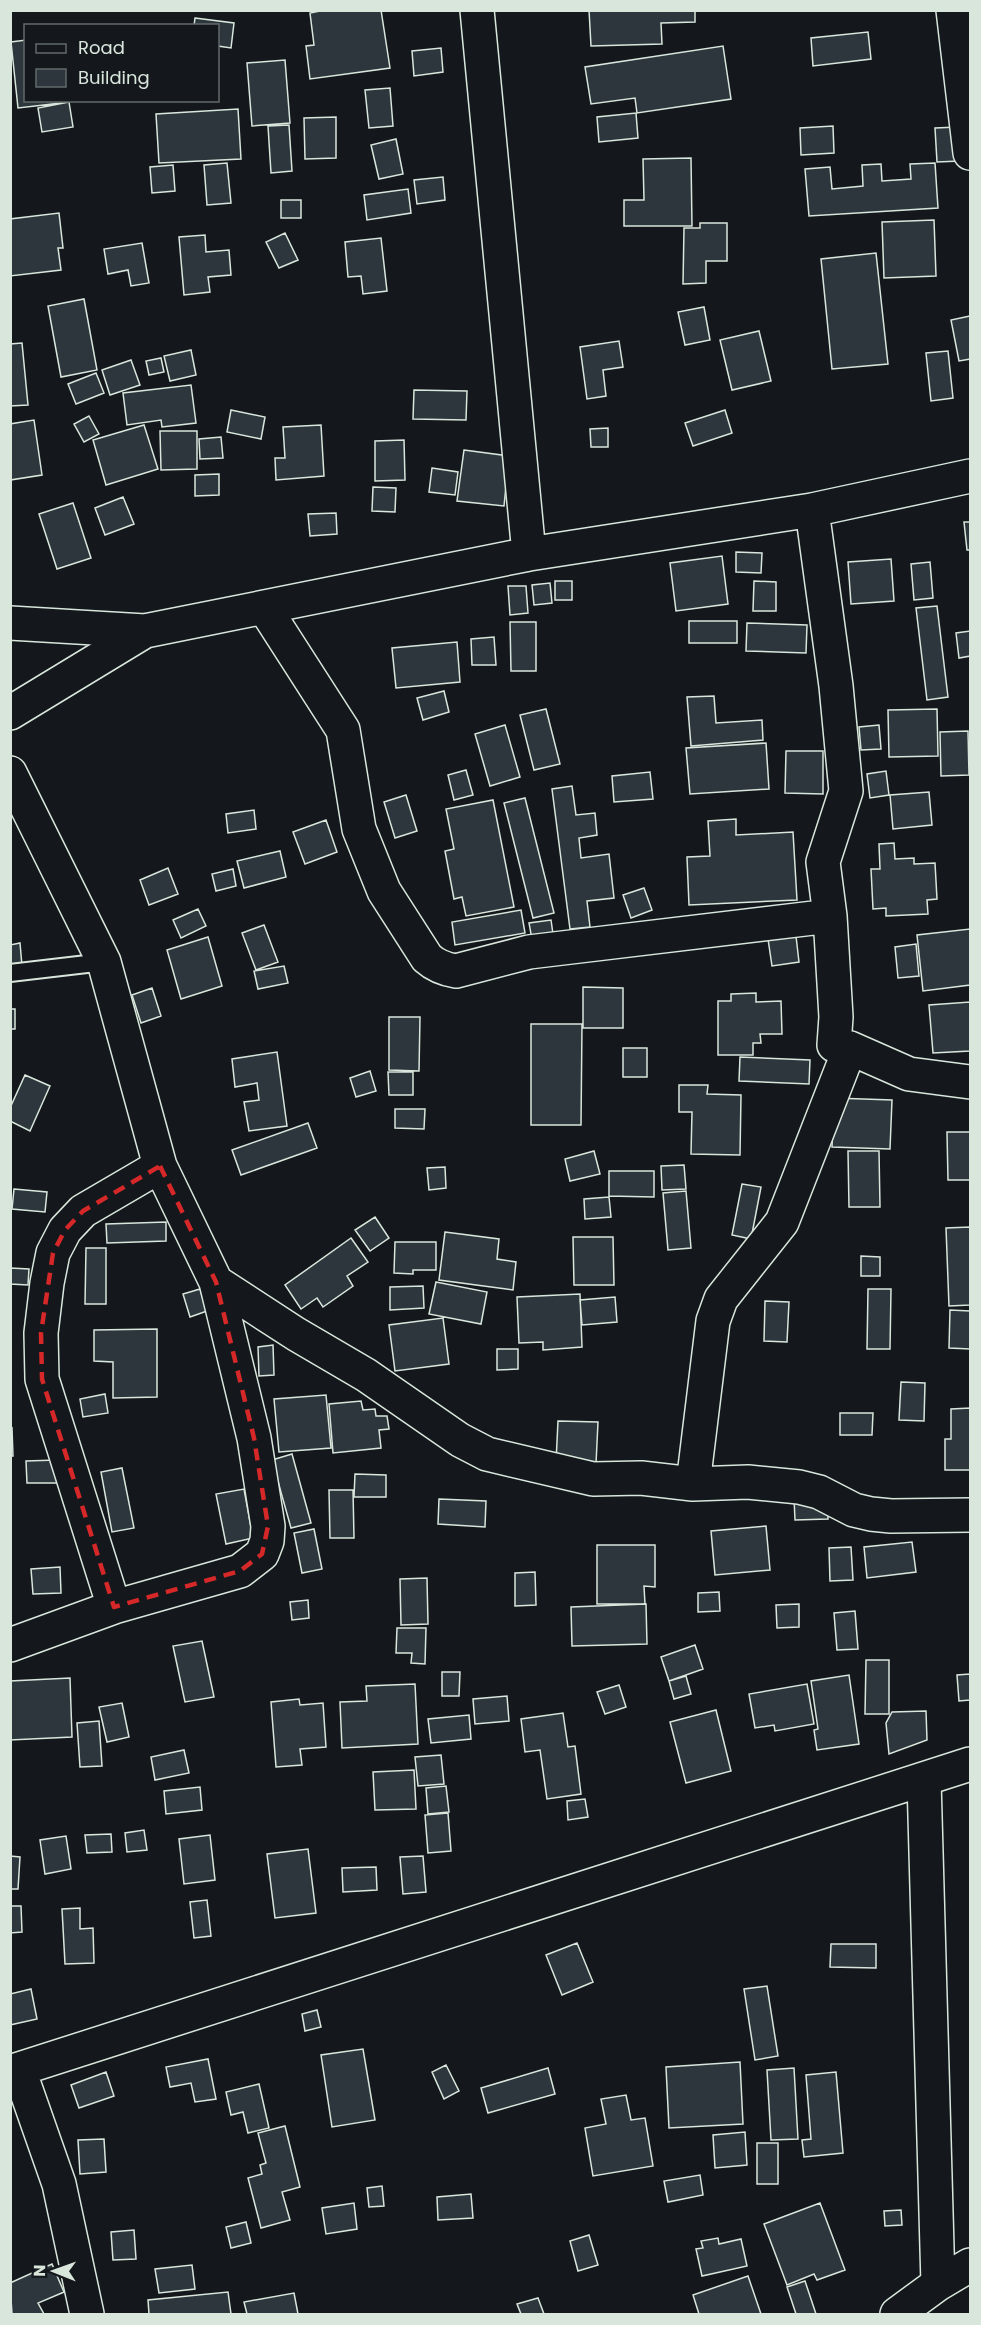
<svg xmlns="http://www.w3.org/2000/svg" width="981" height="2325" font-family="Poppins,sans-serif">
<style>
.building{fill:#2c363c;stroke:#d8e6dc;stroke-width:1.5}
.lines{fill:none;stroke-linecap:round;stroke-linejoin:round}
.service-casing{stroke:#d8e6dc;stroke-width:20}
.minor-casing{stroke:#d8e6dc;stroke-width:36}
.service{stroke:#14181c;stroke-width:16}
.minor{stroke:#14181c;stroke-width:33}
.marked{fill:none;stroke:#d62828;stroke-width:4.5;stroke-dasharray:12 8;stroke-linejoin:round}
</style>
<rect width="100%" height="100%" fill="#14181c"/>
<path class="building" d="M325 10H381L390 68 310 79 306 46 314 45 310 13Z
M589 10H695V22L661 23 662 44 591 46Z
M195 18 234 23 231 48 218 46V26H194Z
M868 32 871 59 813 66 811 38Z
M26 40V100H61V103L18 108 11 42Z
M723 46 731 99 637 113 635 98 591 104 585 67Z
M441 48 443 72 414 76 412 51Z
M285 60 290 123 252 126 247 63Z
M390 88 393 126 369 128 365 90Z
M69 102 73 127 42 132 38 108Z
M238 109 241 159 159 163 156 114Z
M636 113 638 138 599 142 597 117Z
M336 117V158L305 159 304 118Z
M289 125 292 171 271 173 268 126Z
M833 126 834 153 801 155 800 128Z
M958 127 960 161 937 162 935 128Z
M396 139 403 174 379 179 371 145Z
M691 158 692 226H624V200H644L643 159Z
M227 163 231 203 207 205 204 165Z
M935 163 938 208 809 216 805 169 830 167 832 189 863 186 862 165 881 164 882 181 911 179 910 164Z
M173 165 175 191 152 193 150 167Z
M443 177 445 200 417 204 414 180Z
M408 189 411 213 367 220 364 195Z
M281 200H301V218H281Z
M59 213 63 248H58L61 270 10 276V219Z
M934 220 936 276 884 278 882 222Z
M700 223H727V261H706V283L683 284 684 228H700Z
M285 233 298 260 279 268 266 242Z
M205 235 206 252 229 250 231 275 208 277 210 292 184 295 179 237Z
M381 238 387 291 363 294 361 276 348 277 345 242Z
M142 243 149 283 131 286 128 270 108 274 104 249Z
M876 253 888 364 832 369 821 259Z
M84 299 97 370 61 377 48 306Z
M704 307 710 340 685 345 678 312Z
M970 316V359L959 361 951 320Z
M759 331 771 381 732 390 720 340Z
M619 341 623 367 603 370 606 396 587 399 580 347Z
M22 343 28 405 10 406V344Z
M191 350 196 375 170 381 164 356Z
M948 351 953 398 931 401 926 353Z
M161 358 164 372 149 375 146 361Z
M131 360 140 385 110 395 102 370Z
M96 373 104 393 76 404 68 384Z
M191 385 196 423 162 427 161 420 127 425 123 393Z
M414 390 467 391 466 420 413 419Z
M231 410 265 417 261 439 227 432Z
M725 410 732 433 693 446 685 423Z
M89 416 99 434 84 442 74 424Z
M34 420 42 475 10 480V424Z
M144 425 158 469 106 485 93 440Z
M321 425 324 476 276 480 275 458H285L283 427Z
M608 428V447H591L590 429Z
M160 431H197V469L161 470Z
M221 437 223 458 200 459 199 439Z
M404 440 405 480 375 481V441Z
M464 450 509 456 504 506 457 501Z
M432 468 458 472 455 495 429 492Z
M219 474V495L195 496V475Z
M373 487 396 488 395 512 372 511Z
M123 497 134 524 105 535 95 508Z
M73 503 91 558 57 569 39 514Z
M336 513 337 534 310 536 308 514Z
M964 522H970V550H967Z
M736 552 762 553 761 573 736 572Z
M722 556 728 604 676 611 670 563Z
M891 559 894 601 851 604 848 562Z
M930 562 933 598 914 600 911 564Z
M555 581H572V600H555Z
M754 581 776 582V611H753Z
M550 583 552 603 534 605 532 585Z
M508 586H526L528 613 510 615Z
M937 606 948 697 927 700 916 608Z
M689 621H737V643H689Z
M510 622H536V671H511Z
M747 623 807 625 806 653 746 651Z
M970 631V656L959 658 956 633Z
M494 637 496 665H472L471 639Z
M457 642 460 682 396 688 392 648Z
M444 691 449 712 423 720 417 698Z
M714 696 716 723 762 720 763 740 691 746 687 697Z
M546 709 560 764 534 770 520 715Z
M937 709 938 756 889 757 888 710Z
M505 725 520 777 490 786 475 734Z
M879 725 881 749 861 750 859 727Z
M968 731 969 775 941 776 940 732Z
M766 743 769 789 690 794 686 748Z
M786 751H823V794L785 793Z
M466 770 473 795 454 800 448 775Z
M886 771 889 795 870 798 867 774Z
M650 772 653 799 614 802 612 776Z
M572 786 576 815 595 813 597 835 579 838 581 858 609 854 614 898 587 901 590 927 570 929 552 789Z
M929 792 932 825 893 829 890 795Z
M406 795 417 831 395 838 384 802Z
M525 798 554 913 533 918 504 803Z
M493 800 514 907 466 916 462 897 454 899 445 851 454 849 446 809Z
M254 810 256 829 228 833 226 814Z
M736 819V835L793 832 797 900 689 905 687 857 710 856 708 821Z
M326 820 337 852 305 864 293 832Z
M894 843 895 859 914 858V864L935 863 937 899 927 900 928 914 886 916V908L873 909 871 869H880L879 844Z
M280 851 286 877 244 888 237 861Z
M168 868 178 894 149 905 140 880Z
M233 869 236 886 216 891 212 874Z
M644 888 652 910 631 918 623 895Z
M198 909 206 926 181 938 173 920Z
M521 910 525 933 455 945 452 922Z
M551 920 554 941 533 945 529 923Z
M264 925 278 962 256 970 242 933Z
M970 929V985L923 991 917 935Z
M796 936 799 962 772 966 768 939Z
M208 937 222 986 181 999 167 950Z
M20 943 22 966 10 968V945Z
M916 944 919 976 898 978 895 947Z
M284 966 288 983 258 989 254 971Z
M583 987 623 988V1028H583Z
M152 988 161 1016 141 1023 132 995Z
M756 993V1002L781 1001 782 1034H760L761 1043H753V1055H718V1001H731V994Z
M970 1002V1051L933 1053 929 1005Z
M10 1009H15V1029H10Z
M389 1017H420L419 1071 389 1070Z
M531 1024H582L581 1125H531Z
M623 1048H647V1077H623Z
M277 1052 287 1126 249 1131 244 1102 259 1100 257 1083 235 1087 232 1059Z
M740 1057 810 1060 809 1084 739 1081Z
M370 1071 376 1091 356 1097 350 1078Z
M388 1072H413V1095H389Z
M25 1075 50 1086 30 1131 10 1121V1108Z
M679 1085H708L707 1094 741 1095 740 1155 691 1154 692 1112H679Z
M834 1098 892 1100 890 1149 832 1147Z
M395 1109H425L424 1129 395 1128Z
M308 1123 317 1148 241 1175 232 1150Z
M947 1132H970V1180H948Z
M594 1151 600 1174 570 1181 565 1159Z
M848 1151H879L880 1207H849Z
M684 1165 686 1189 662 1190 661 1166Z
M445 1167 446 1188 429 1190 427 1168Z
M609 1171H654V1197L609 1196Z
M742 1184 761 1187 751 1239 732 1235Z
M14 1189 47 1192 45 1212 12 1209Z
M686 1191 691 1248 668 1250 663 1193Z
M609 1197 611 1217 585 1219 584 1199Z
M375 1217 389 1238 370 1251 355 1230Z
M166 1222V1241L107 1243 106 1224Z
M970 1227V1305L949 1306 946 1228Z
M445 1232 499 1239 497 1259 516 1262 513 1290 439 1280Z
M573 1237H613L614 1285H574Z
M351 1238 368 1262 347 1276 353 1286 323 1307 317 1298 301 1309 285 1285Z
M395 1242H436V1270H413V1274L394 1273Z
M86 1248H106V1304H85Z
M861 1256 880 1257V1276H861Z
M10 1268 29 1269 28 1285 10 1284Z
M436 1282 487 1292 481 1324 429 1314Z
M423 1286 424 1308 390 1310V1287Z
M200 1289 207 1311 190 1317 183 1294Z
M868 1289H891L890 1349H867Z
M580 1294 582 1347 543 1350V1342L519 1343 517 1297Z
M615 1297 617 1322 582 1325 580 1300Z
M765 1301 789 1302 787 1342 764 1341Z
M950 1310 970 1311V1349L949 1348Z
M443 1318 449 1364 395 1371 389 1325Z
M157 1329V1397L113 1398V1362L94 1361V1330Z
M273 1345 274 1375 259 1376 258 1347Z
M497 1349H518V1369L497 1370Z
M901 1382 925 1383 924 1421 899 1420Z
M105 1394 108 1413 83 1417 80 1399Z
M326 1395 331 1448 279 1452 274 1399Z
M361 1401 363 1410 375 1409 376 1416H387L389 1429 379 1430 381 1448 333 1453 329 1404Z
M970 1408V1470H945V1439H951V1409Z
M840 1413H873L872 1435H840Z
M558 1421 598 1422 596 1464 556 1462Z
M12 1428 13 1456H10V1429Z
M292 1454 311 1523 291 1528 272 1460Z
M57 1460 58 1483H27L26 1461Z
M122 1468 134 1528 112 1532 101 1472Z
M355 1474 386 1475V1497H354Z
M244 1489 253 1538 226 1544 216 1494Z
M329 1490H353L354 1538H330Z
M794 1498H828V1519L795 1520Z
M439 1499 486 1501 485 1527 438 1524Z
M766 1526 770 1570 715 1575 711 1531Z
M314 1529 322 1569 302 1573 294 1533Z
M912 1542 916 1572 867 1578 864 1547Z
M597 1545H655V1587L644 1586 645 1604H597Z
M851 1547 853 1580 830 1581 829 1548Z
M60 1567 61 1593 33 1594 31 1569Z
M535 1572 536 1605 515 1606V1573Z
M427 1578 428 1624 401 1625 400 1579Z
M719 1592 720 1611 698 1612V1593Z
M308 1600 309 1618 292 1620 290 1602Z
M646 1604 647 1644 572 1646 571 1607Z
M799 1604V1627L777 1628 776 1605Z
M855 1611 858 1649 837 1650 834 1613Z
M397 1628H426L425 1664 411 1663 412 1653H396Z
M202 1641 214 1697 185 1702 173 1646Z
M695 1645 703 1669 669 1681 661 1657Z
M866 1660H889V1714H865Z
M442 1672H460L459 1696H442Z
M970 1674V1700L959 1701 957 1675Z
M849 1675 859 1744 817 1750 814 1730 818 1729 811 1681Z
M686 1676 691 1694 674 1699 669 1681Z
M70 1678 72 1737 10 1740V1681Z
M415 1684 418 1744 342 1748 340 1702 367 1701 366 1686Z
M807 1684 814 1724 775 1731 774 1725 755 1728 749 1694Z
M619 1685 626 1707 605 1714 597 1692Z
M507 1696 509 1721 475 1724 473 1699Z
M299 1699 300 1705 323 1703 326 1747 300 1749 302 1765 276 1767 271 1702Z
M122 1703 129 1737 107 1742 99 1707Z
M716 1710 731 1771 686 1783 670 1722Z
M926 1711 927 1740 889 1754 886 1723 892 1712Z
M563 1713 568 1747 575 1746 581 1794 547 1799 540 1750 525 1752 521 1719Z
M469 1715 471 1739 431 1743 428 1719Z
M99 1721 102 1766 80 1767 77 1723Z
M184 1750 189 1773 155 1780 151 1757Z
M441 1755 444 1784 418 1786 415 1757Z
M414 1770 416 1809 375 1810 373 1772Z
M446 1786 449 1812 428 1814 426 1788Z
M200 1787 202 1810 166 1814 164 1791Z
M585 1799 588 1817 568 1820 567 1801Z
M448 1813 451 1851 428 1853 425 1815Z
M144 1830 147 1850 127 1852 125 1833Z
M111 1834 112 1852 87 1853 85 1835Z
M210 1835 215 1880 184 1884 179 1839Z
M66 1836 71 1869 45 1874 40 1840Z
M308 1849 316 1913 275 1918 267 1854Z
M10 1856 20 1857 18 1889H10Z
M423 1856 426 1892 403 1894 400 1857Z
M376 1867 377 1890 343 1892 342 1868Z
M207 1900 211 1936 194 1938 190 1902Z
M10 1906H21L22 1932 10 1933Z
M80 1908V1929L93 1928 94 1963 65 1964 62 1909Z
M577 1943 593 1982 562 1995 546 1955Z
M831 1944H876V1968L830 1967Z
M767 1986 778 2056 755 2060 744 1989Z
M31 1989 37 2019 10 2025V1994Z
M317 2010 321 2027 305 2031 302 2014Z
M363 2049 375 2120 332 2127 321 2055Z
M208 2059 216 2099 195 2102 191 2083 170 2087 166 2067Z
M740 2062 743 2124 669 2128 666 2067Z
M446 2065 459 2091 444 2099 432 2072Z
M548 2068 555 2094 488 2113 481 2088Z
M794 2068 798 2139 771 2140 767 2070Z
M106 2072 114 2096 79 2108 71 2085Z
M836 2072 843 2153 804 2157 802 2140 811 2139 806 2075Z
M259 2084 269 2128 248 2133 243 2112 231 2115 226 2092Z
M626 2095 631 2120 645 2118 653 2166 593 2176 585 2128 606 2124 601 2099Z
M285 2126 300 2187 282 2192 290 2220 261 2228 248 2178 262 2174 260 2165 266 2163 258 2133Z
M745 2132 747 2165 715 2168 713 2135Z
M104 2139 106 2172 80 2174 78 2140Z
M757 2143H778V2184H757Z
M700 2175 703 2195 668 2202 664 2181Z
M382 2186 384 2206 369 2207 367 2188Z
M471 2194 473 2218 438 2220 437 2197Z
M354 2203 357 2229 326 2234 322 2208Z
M820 2203 845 2270 817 2280 814 2274 787 2285 764 2224Z
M901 2210 902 2225 885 2226 884 2211Z
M246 2222 251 2243 231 2248 226 2227Z
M134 2230 136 2259 113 2260 111 2232Z
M589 2235 598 2265 578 2271 570 2241Z
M718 2238 719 2244 741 2239 747 2266 702 2276 696 2249 703 2248 701 2241Z
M52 2264 64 2292 38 2303 44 2314H12L10 2283Z
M192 2265 195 2289 159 2293 155 2269Z
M748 2276 761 2314H699L693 2295Z
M805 2281 816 2314H796L787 2287Z
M228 2292 231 2314H149L148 2300Z
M294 2293 298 2314H247L244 2302Z
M538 2298 544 2314H521L517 2304Z"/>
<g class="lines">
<g class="service-casing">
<path id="service" d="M10 973 104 962"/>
</g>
<g class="minor-casing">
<path id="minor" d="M477 10 529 554
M953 10 970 153
M264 607 343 730 359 829 384 891 427 958C436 966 444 969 456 971L529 952 830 916
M10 623 145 631 529 554 812 510 970 476
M10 713 145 631
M10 773 104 962 160 1166 216 1282 254 1438 268 1526 267 1541 262 1554 240 1571 114 1607 10 1645
M850 1048 909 1074 970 1082
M216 1282 296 1334 366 1375 460 1440 487 1454 593 1479 641 1478 693 1484 748 1482 799 1487 819 1492 854 1510 871 1514 891 1516 970 1515
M693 1484 713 1321 721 1299 782 1222 850 1048 834 1045 836 1017 830 916 823 862 846 791 836 686 812 510
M114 1607 42 1379 41 1333 47 1283 53 1253 65 1230 83 1211 160 1166
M924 1780 938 2284
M19 2070 59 2184 87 2314
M10 2072 970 1764
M897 2314 938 2284 970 2265"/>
</g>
<use href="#service" class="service"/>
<use href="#minor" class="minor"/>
</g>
<path class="marked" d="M160 1166 216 1282 254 1438 268 1526 262 1554 240 1571 114 1607 42 1379 41 1333 53 1253 65 1230 83 1211Z"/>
<rect width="981" height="2325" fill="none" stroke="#d8e6dc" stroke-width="24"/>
<rect x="24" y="24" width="195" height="78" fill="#14181c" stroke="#626a69" stroke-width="1.5"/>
<rect x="36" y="44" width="30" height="9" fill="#14181c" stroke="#626a69" stroke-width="1.5"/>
<text x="78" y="54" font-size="18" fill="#d8e6dc">Road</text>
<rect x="36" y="69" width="30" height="18" fill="#2c363c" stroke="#626a69" stroke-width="1.5"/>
<text x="78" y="84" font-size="18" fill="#d8e6dc">Building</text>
<g transform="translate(54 2271) rotate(271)" stroke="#14181c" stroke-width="4.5" paint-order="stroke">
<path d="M0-4.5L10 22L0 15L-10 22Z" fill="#d8e6dc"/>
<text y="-9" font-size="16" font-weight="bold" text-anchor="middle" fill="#d8e6dc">N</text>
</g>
</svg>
